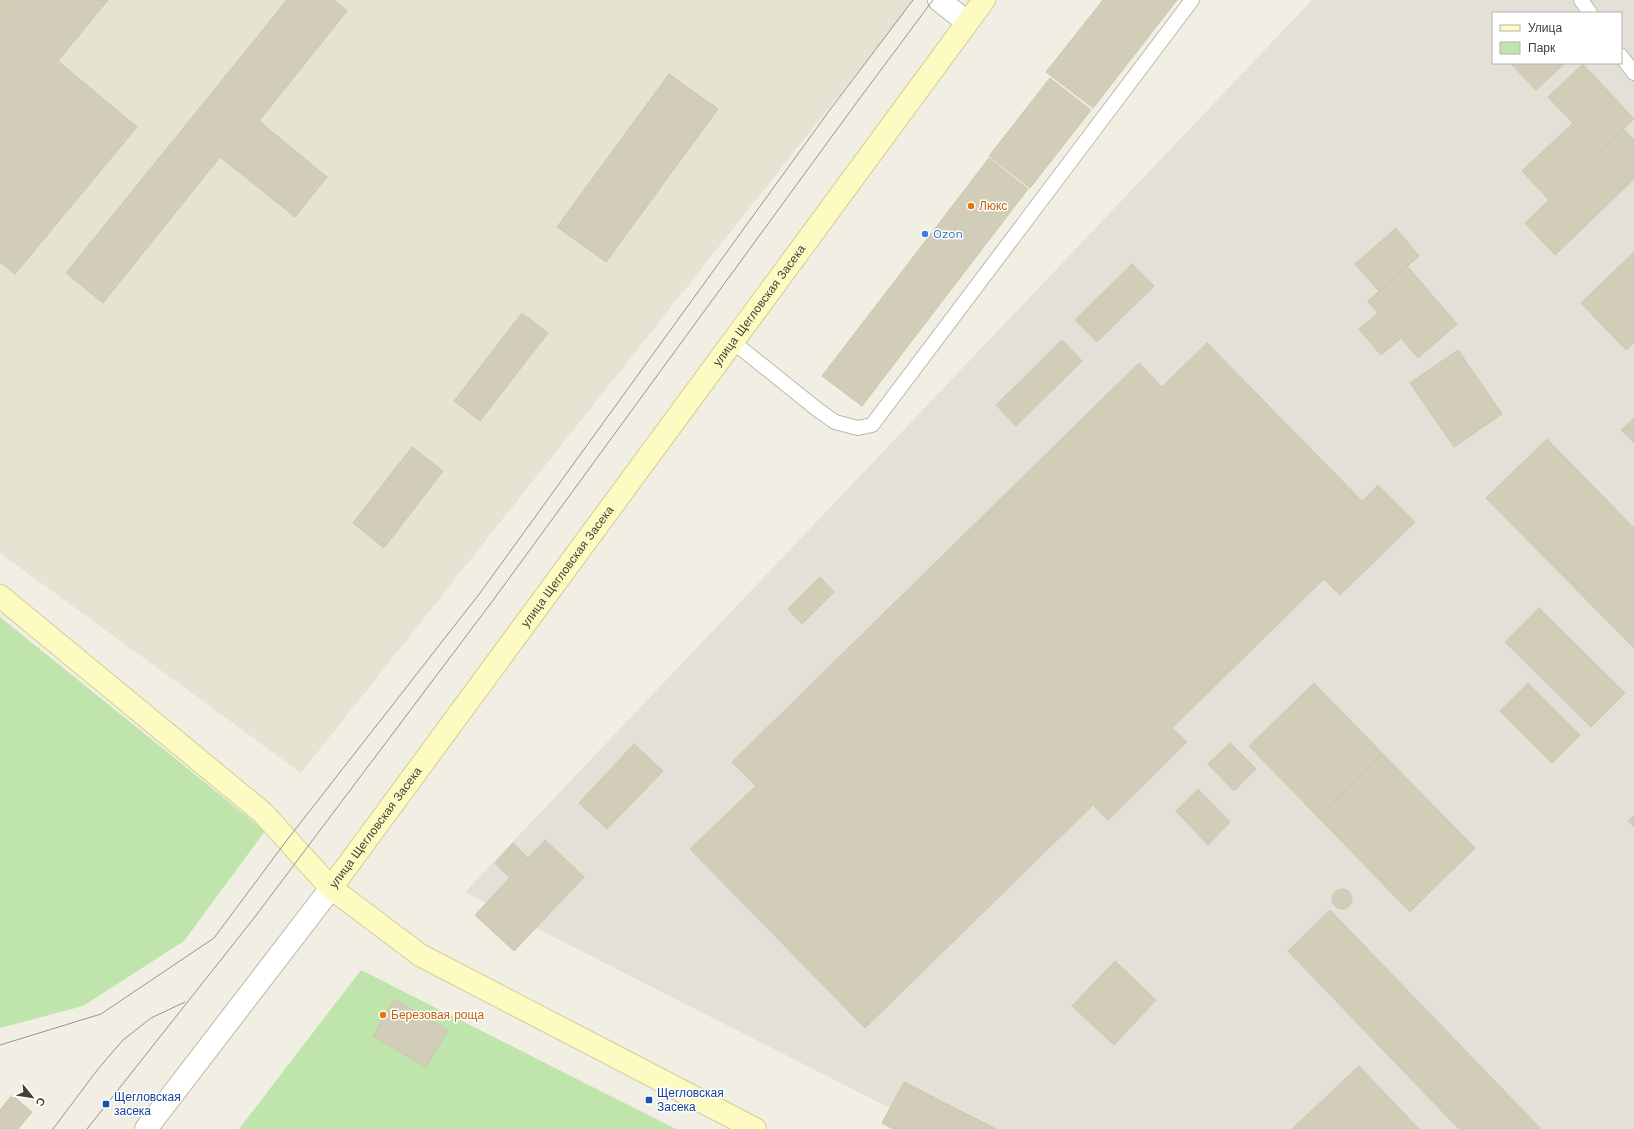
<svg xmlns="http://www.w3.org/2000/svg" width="1634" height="1129" font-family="'Work Sans',sans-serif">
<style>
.residential{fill:#e5e3d1}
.industrial{fill:#e3e0d8;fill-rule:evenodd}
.green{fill:#bfe4ac}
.building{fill:#d2cdb9;stroke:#ccc7ac}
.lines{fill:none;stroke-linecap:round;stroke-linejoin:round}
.lane-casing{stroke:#bcb9a6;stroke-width:16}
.street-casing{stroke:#bcb9a6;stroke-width:24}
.secondary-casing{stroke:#d0cd94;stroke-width:24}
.lane{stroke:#fff;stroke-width:14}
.street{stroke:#fff;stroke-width:22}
.secondary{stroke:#fdfbc1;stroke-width:22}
.tram{stroke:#939393;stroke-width:1}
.food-dot{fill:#e8710a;stroke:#fff;stroke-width:1.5}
.shop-dot{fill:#3f7fe0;stroke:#fff;stroke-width:1.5}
.transit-dot{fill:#1a4fb4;stroke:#fff;stroke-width:1.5}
.labels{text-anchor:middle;stroke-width:3;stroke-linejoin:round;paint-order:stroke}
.food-label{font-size:12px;fill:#c56008;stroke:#fff;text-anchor:start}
.shop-label{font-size:12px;fill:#366cbe;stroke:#fff;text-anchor:start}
.street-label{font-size:12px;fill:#423f33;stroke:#fff}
.transit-label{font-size:12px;fill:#164399;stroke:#fff;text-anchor:start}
</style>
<rect width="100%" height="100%" fill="#f1efe3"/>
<path class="residential" d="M0 0H912L898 21 301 773 0 553Z"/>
<path class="industrial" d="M1312 0H1634V1129H931L465 892ZM1493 13H1621V63H1493Z"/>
<path class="green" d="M0 617 265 831 184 941 83 1006 0 1028Z
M361 970 676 1129H239Z"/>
<path class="building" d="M0 0H108L58 61 137 127 15 274 0 262Z
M287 0H334L347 11 259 121 327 177 295 217 220 157 103 303 66 273Z
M1103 0H1177L1093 108 1046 72Z
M1514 63H1565L1536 90 1512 65Z
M1583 64 1634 119 1549 200 1522 171 1573 123 1548 97Z
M669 74 718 109 606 262 557 227Z
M1050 78 1091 110 1030 188 989 156Z
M1623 129 1634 140V179L1555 255 1525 223Z
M989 158 1028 189 862 406 822 376Z
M1396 228 1419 256 1379 291 1355 264Z
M1634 252V343L1626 350 1581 303Z
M1132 264 1154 286 1097 342 1075 320Z
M1407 266 1457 324 1418 358 1401 338 1381 355 1359 329 1378 313 1368 301Z
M522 313 548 333 480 421 454 401Z
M1062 340 1082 361 1016 426 996 405Z
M1207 343 1362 501 1378 485 1415 522 1340 595 1324 579 1172 728 1187 742 1108 820 1093 805 865 1028 690 849 756 786 732 762 1139 363 1162 387Z
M1458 350 1502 414 1454 447 1410 383Z
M1634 418V443L1621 430Z
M1547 439 1634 528V648L1486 498Z
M412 447 443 471 384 548 353 523Z
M820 577 834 592 802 624 788 609Z
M1539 608 1625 693 1591 727 1505 642Z
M1314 683 1383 754 1318 817 1249 746Z
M1528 683 1580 735 1552 763 1500 711Z
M1230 743 1256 769 1234 791 1208 764Z
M634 744 663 771 607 829 579 803Z
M1383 754 1475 848 1430 892 1338 797Z
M1198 789 1230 822 1208 845 1176 811Z
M1338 797 1430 892 1410 912 1318 817Z
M1634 815V827L1628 821Z
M545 840 584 877 514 951 475 915Z
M513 843 528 858 510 878 495 863Z
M1332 899a10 10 0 1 1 20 0a10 10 0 1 1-20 0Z
M1330 910 1541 1129H1459L1288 951Z
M1115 961 1156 1000 1114 1045 1072 1006Z
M394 999 448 1030 426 1067 373 1036Z
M1359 1066 1419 1129H1292Z
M904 1082 996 1129H893L882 1123Z
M12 1095 32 1112 18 1129H0V1110Z"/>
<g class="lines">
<g class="lane-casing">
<path id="lane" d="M1581 0 1590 13
M1621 56 1634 73
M732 341 818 410 835 422 858 428 872 425 1192 0"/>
</g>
<g class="street-casing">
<path id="street" d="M939 0 967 22
M146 1129 331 888"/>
</g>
<g class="secondary-casing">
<g id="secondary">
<path d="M0 596 263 813 331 888 420 955 755 1129"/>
<path id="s1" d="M331 888 984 0"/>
</g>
</g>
<use href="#lane" class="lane"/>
<use href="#street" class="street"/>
<use href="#secondary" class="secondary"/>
<path class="tram" d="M0 1045 101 1014 214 938 287 840 480 593 829 111 913 0
M53 1129 98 1069 123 1040 151 1018 185 1002
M87 1129 254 918 494 599 857 102 933 0"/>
</g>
<g class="food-dot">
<circle cx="971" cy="206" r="4"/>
<circle cx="383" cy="1015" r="4"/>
</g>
<circle class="shop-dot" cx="925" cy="234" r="4"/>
<g class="transit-dot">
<rect x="645" y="1096" width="8" height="8" rx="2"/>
<rect x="102" y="1100" width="8" height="8" rx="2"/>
</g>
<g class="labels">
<g class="food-label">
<text x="979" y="210">Люкс</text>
<text x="391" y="1019">Березовая роща</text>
</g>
<g class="shop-label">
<text x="933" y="238">Ozon</text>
</g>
<g class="street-label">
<text dy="4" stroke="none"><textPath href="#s1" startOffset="723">улица Щегловская Засека</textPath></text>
<text dy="4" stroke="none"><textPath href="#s1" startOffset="399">улица Щегловская Засека</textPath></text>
<text dy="4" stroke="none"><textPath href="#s1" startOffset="75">улица Щегловская Засека</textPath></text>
</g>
<g class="transit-label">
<text x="657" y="1097">Щегловская<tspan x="657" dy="14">Засека</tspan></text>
<text x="114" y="1101">Щегловская<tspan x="114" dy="14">засека</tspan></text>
</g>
</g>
<rect x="1492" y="12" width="130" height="52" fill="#ffffff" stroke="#b3b2ad"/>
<rect x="1500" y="25" width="20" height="6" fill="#fdfbc1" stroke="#b3b2ad"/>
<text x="1528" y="32" font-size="12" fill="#423f33">Улица</text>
<rect x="1500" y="42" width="20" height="12" fill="#bfe4ac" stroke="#b3b2ad"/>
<text x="1528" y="52" font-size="12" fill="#423f33">Парк</text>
<g transform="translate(32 1097) rotate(120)" stroke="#ffffff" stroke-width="3" paint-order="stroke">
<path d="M0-3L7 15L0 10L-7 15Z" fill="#423f33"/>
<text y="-6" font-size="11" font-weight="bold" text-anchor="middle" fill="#423f33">С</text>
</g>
</svg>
